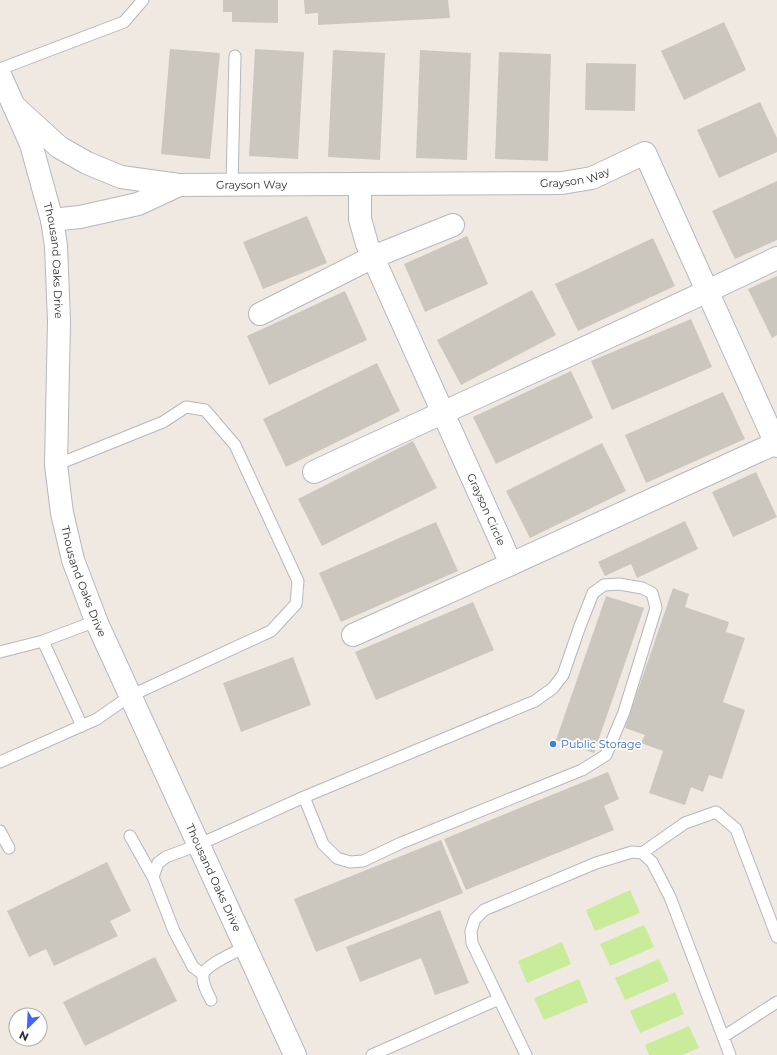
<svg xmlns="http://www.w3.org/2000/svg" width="777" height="1055" font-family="Montserrat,sans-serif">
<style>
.pitch{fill:#c9ec9a}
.building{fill:#cbc7bf}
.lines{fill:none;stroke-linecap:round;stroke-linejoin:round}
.lane-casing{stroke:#b4b7c1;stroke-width:13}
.street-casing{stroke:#b4b7c1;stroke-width:24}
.secondary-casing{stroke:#b4b7c1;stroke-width:24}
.lane{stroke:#fff;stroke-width:11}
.street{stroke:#fff;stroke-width:22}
.secondary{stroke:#fff;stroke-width:22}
.shop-dot{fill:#3f7fe0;stroke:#fff;stroke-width:1.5}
.labels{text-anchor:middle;stroke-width:3.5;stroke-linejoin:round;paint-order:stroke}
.street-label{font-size:11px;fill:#2e2e2e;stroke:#fff}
.shop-label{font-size:11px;fill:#366cbe;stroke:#fff;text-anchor:start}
</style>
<rect width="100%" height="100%" fill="#efe9e1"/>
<path class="pitch" d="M630 890 640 913 595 931 586 910Z
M644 925 654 947 610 966 600 944Z
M562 942 571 964 527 983 518 961Z
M659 959 669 981 625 1000 615 978Z
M579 979 588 1002 544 1020 534 998Z
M675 992 684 1014 640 1033 630 1011Z
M689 1026 699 1048 682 1055H649L645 1045Z"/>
<path class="building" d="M223 0H278V23L232 22V12H223Z
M304 0H448L450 18 318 25V13L305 14Z
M724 22 746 70 684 100 661 51Z
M170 49 220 53 210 159 161 154Z
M255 49 304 52 298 159 249 156Z
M333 50 385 53 380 160 328 157Z
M420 50 471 53 467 160 416 158Z
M499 52 551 54 548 161 495 159Z
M586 63 636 64 635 111 585 110Z
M760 102 777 138V152L719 178 697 130Z
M777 181V240L735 259 712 211Z
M307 216 327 263 263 289 243 242Z
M467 236 488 284 425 312 404 264Z
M653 238 675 286 578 331 555 284Z
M777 276V335L772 338 748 289Z
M532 290 556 335 461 385 437 340Z
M345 291 367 340 269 385 247 336Z
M691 319 712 367 612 410 591 361Z
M377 363 400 411 286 467 263 419Z
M571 371 593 418 496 464 473 417Z
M723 392 745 439 646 483 625 435Z
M413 441 437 488 322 546 298 499Z
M602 443 626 491 530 538 506 491Z
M756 472 777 517 733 537 712 492Z
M685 521 698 549 637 578 631 564 605 576 598 562Z
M436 522 458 571 341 622 319 573Z
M673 588 689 594 685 607 729 622 726 632 745 638 723 702 745 710 722 779 709 775 703 792 691 787 685 805 649 793 663 751 641 743 645 735 625 728Z
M606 596 644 608 594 753 556 740Z
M473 602 494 650 376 700 355 652Z
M293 657 311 705 241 732 223 683Z
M608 772 619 799 604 806 614 830 466 890 444 839Z
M441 840 463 893 316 952 294 899Z
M107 862 131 911 110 921 118 936 54 966 46 949 29 957 7 911Z
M440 910 469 983 435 995 421 958 360 982 346 947Z
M155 957 177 1001 85 1046 63 1002Z"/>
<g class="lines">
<g class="lane-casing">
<path id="lane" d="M0 69 124 22 143 0
M232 185 235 56
M43 641 96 621
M0 652 43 641 82 726
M0 762 97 719 130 696 271 631 296 604 298 581 235 445 205 410 186 407 163 422 56 465
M0 831 9 848
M130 836 153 877
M642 853 685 823 716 812 736 829 777 937
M203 974 193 967 174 931 153 877 158 863 166 857 198 845 304 797 535 701 553 688 563 675 580 626 593 593 604 585 619 584 642 588 652 593 656 608 624 712 606 755 582 770 401 843 363 861 350 862 337 858 323 844 304 797
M211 1000C207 992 202 984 203 975 205 965 236 952 245 947
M723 1037 777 1002
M372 1055 499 999
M526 1055 472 943 471 931 475 919 484 910 596 863 632 852 642 853 652 862 670 897 730 1055"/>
</g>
<g class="street-casing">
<g id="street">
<path id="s1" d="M14 106 59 147 87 163 121 177 179 185 562 183 592 178 645 153 777 446"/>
<path id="s2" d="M360 185V219L367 244 511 564 776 443"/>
<path d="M52 220 80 217 138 204 179 185"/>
<path d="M260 314 373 257 453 225"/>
<path d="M314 472C468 400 624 332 777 258"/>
<path d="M353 635 511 564"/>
</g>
</g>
<g class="secondary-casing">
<g id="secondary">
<path id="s3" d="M0 75 31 144 52 220 56 246 59 321 56 465 62 513 73 560 97 623 295 1055"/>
</g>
</g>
<use href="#lane" class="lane"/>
<use href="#street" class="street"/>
<use href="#secondary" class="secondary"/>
</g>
<circle class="shop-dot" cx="553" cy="744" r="4"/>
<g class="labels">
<g class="street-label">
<text dy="4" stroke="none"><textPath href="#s1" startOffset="585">Grayson Way</textPath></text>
<text dy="4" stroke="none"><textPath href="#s1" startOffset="261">Grayson Way</textPath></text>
<text dy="4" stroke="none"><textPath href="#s3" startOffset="195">Thousand Oaks Drive</textPath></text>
<text dy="4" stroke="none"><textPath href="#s2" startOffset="351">Grayson Circle</textPath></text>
<text dy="4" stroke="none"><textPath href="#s3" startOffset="520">Thousand Oaks Drive</textPath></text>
<text dy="4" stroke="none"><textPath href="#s3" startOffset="844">Thousand Oaks Drive</textPath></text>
</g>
<g class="shop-label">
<text x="561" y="748">Public Storage</text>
</g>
</g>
<g transform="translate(28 1027) rotate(204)"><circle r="19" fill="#ffffff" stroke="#ababab"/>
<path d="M0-3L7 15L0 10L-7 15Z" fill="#4264fb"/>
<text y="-6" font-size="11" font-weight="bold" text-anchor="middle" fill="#2e2e2e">N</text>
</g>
</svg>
